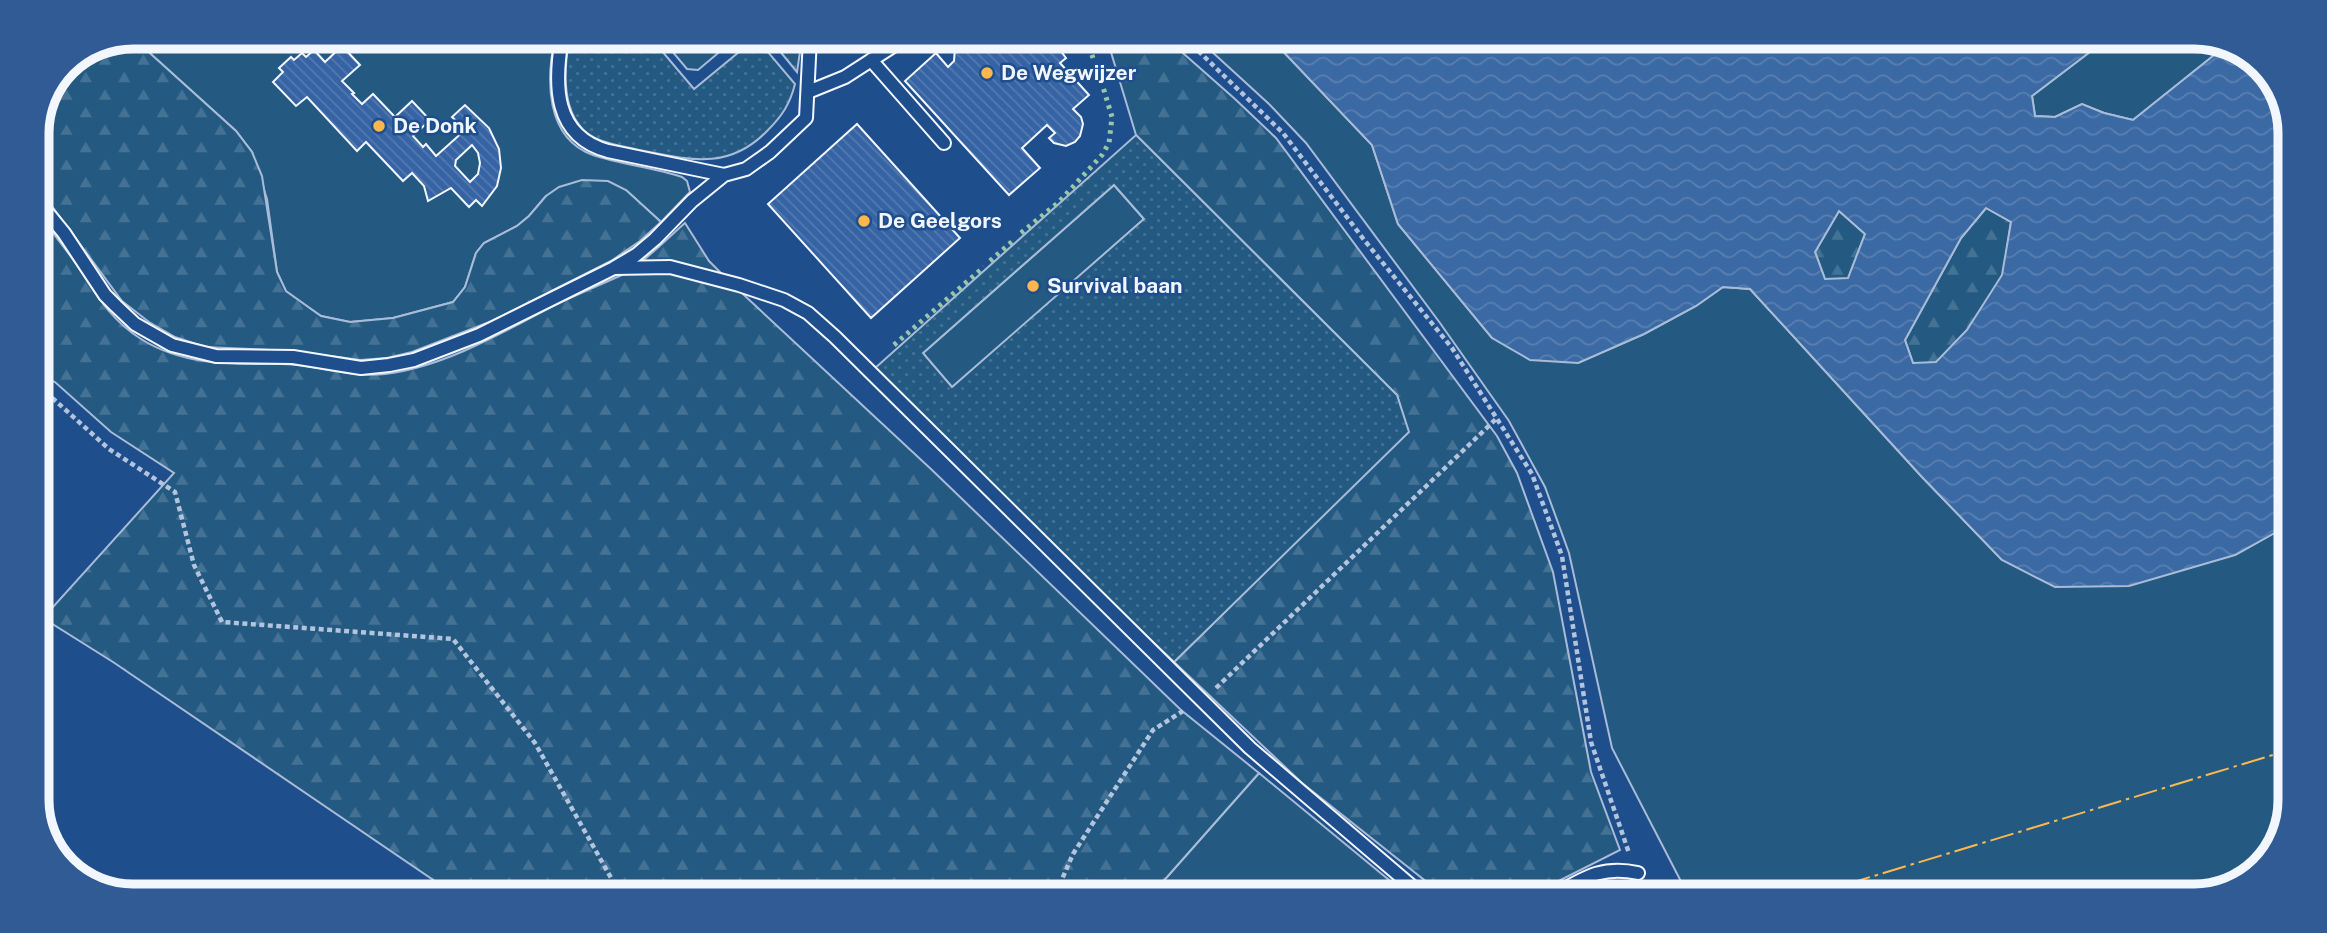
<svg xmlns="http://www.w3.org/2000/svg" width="2327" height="933" font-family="'Public Sans',sans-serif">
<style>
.green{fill:#245a82;stroke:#a8bbd7;stroke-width:2}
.forest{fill:url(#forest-firs);stroke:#a8bbd7;stroke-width:2}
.park{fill:url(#park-dots);stroke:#a8bbd7;stroke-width:2;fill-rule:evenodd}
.water{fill:url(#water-waves);stroke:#a8bbd7;stroke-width:2;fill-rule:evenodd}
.building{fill:url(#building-back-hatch);stroke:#f2f6ff;stroke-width:2;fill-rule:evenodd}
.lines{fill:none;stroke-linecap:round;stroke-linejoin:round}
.lane-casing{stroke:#f2f6ff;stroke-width:16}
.path{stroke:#b3c4dc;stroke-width:4.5;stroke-dasharray:5 3.5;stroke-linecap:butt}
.lane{stroke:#1f4e8c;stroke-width:12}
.hedge{stroke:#97c8a6;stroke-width:5;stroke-dasharray:3.5 5;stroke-linecap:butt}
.power{stroke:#ffb74d;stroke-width:2;stroke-dasharray:24 5 3.5 5;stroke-linecap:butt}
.poi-dot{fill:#ffb74d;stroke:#1f4e8c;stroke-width:2.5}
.labels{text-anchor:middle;stroke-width:5;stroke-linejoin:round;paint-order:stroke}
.poi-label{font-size:21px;font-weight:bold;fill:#f2f6ff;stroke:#1f4e8c;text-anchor:start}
.rim{fill:none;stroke:#f2f6ff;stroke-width:9}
</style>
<defs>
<pattern id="forest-firs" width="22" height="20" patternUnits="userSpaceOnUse" patternTransform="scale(1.75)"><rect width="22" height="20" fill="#245a82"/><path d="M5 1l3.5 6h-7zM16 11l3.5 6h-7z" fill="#447295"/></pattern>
<pattern id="park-dots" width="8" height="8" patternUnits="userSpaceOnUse" patternTransform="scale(1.75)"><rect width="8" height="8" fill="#245a82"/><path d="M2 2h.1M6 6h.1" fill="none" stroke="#447295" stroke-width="1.8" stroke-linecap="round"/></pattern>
<pattern id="water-waves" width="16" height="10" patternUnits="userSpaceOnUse" patternTransform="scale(1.75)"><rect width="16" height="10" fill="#3b69a3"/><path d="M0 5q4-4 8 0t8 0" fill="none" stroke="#587fb1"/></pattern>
<pattern id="building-back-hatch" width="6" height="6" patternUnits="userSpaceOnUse" patternTransform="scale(1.75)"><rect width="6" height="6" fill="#3563a3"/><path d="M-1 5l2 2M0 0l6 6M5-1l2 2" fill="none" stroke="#537ab1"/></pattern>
</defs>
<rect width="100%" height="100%" fill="#1f4e8c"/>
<path class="green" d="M132 37 555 38C546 79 545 138 593 155 622 165 654 167 682 177L687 181 690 192 661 222 626 190 546 196 529 216 517 226 484 243 476 253 465 287 453 302 393 318 350 322 321 316 286 292 277 272 267 199 252 152 236 131Z
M661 38H736L698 70 687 69Z
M1198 39 1244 40 1267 51 1276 44 1372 145 1398 224 1492 338 1578 363 1644 334 1696 306 1723 287 1750 289 1922 477 2002 560 2235 555 2287 526 2285 832 2248 880 2195 896 1688 895 1612 748 1569 553 1545 487 1509 421 1440 323 1306 143 1269 104Z
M2103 42H2226L2228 44 2133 120 2104 113 2082 104 2055 117 2035 116 2032 96Z
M1114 185 1144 219 953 388 922 354Z
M1259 773 1406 894H1152Z"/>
<path class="forest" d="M132 37 236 131 252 152 262 176 277 272 286 291 321 316 350 322 393 318 453 302 465 287 476 253 484 243 517 226 529 216 546 196 559 187 582 180 608 181 626 190 661 222 640 241 611 261 492 321 412 352 387 358 360 360 293 351 205 347 175 337 149 322 122 301 37 186V127L65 65Z
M1107 39H1167L1235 99 1276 138 1497 436 1517 473 1553 572 1591 772 1620 850 1531 895 1442 894 1302 783 1174 662 1408 432 1397 395 1136 135Z
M1986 208 2011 222 2003 275 1967 330 1936 363H1913L1905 340 1961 238Z
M1839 211 1865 234 1848 279H1825L1815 252Z
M37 214C52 231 66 249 79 268 98 297 111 320 141 339 184 366 231 364 280 364 316 364 349 378 385 374 443 367 500 334 551 307 575 295 600 285 624 274 639 267 670 236 685 223L709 261 730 282 932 470 1181 710 1259 773 1152 894 451 892 113 662 43 618 174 473 111 432 55 382 37 375Z"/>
<path class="park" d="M569 38H651L694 89 756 38 795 84C790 104 782 116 768 130 729 171 690 160 639 150 619 145 593 143 580 126 561 103 565 65 569 38Z
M769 38H802L797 72Z
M1136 135 1397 395 1409 432 1174 662 1074 567 874 369ZM1114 185 1144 219 952 387 923 353Z"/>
<path class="water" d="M1275 40 2103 42 2032 96 2035 116 2055 117 2082 104 2104 113 2133 120 2228 44 2271 75 2290 126 2287 526 2235 555 2129 586 2055 587 2002 560 1922 477 1750 289 1723 287 1696 306 1644 334 1578 363 1530 360 1492 338 1398 224 1372 145 1276 44ZM1986 208 2011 222 2002 275 1967 330 1936 362 1913 363 1905 340 1961 238ZM1839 211 1865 234 1848 278 1825 279 1815 252Z"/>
<path class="building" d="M966 39H1052L1066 58 1060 63 1089 95 1073 109 1081 117 1083 124 1080 136 1075 142 1066 146 1054 143 1049 138 1055 133 1047 125 1022 148 1040 168 1009 195 905 81 936 53 948 67 954 61 955 48Z
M342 46 360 65 342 81 354 93 352 94 362 104 373 94 395 117 412 101 430 120 413 136 423 147 426 144 436 156 465 130 452 117 465 105 489 128 499 149 501 168 497 186 482 206 476 200 469 207 451 188 428 201 424 186 412 173 403 181 366 142 357 151 307 97 296 106 273 82 283 72 279 68 291 57 294 60 302 53 306 57 314 50 325 62ZM472 145 478 153 480 163 478 174 470 182 455 166 456 160Z
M857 124 960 238 871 318 768 204Z"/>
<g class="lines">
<g class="lane-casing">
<path id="lane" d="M562 38C554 84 553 136 608 151L724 175
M871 60 944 143
M808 92 845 77 904 39
M37 200 64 233 105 295 116 306 135 324 172 345 216 356 293 357 361 368 389 365 414 360 479 335 614 268 636 255 655 239 692 201 724 175 746 169 770 152 806 118 810 38
M614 268 670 267 739 285 784 300 808 313 835 337 1250 748 1421 894
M1554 895C1584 878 1602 865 1638 873"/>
</g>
<path class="path" d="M1186 39 1283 133 1365 241 1452 348 1532 474 1562 556 1591 742 1629 853
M37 391 49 395 109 449 175 492 194 565 222 622 453 639 535 743 619 892
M1216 688 1497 418
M1056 893 1073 854 1153 730 1183 711"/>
<use href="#lane" class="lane"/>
<path class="hedge" d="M1086 39 1093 58
M1021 233 1059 202 1102 155 1109 143 1112 117 1097 67
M990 261 1015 239
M894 345 984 267"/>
<path class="power" d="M1811 895 2286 751"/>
</g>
<g class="poi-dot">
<circle cx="987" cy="73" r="7"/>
<circle cx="379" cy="126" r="7"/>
<circle cx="864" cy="221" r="7"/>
<circle cx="1033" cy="286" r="7"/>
</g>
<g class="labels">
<g class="poi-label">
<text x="1001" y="80">De Wegwijzer</text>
<text x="393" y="133">De Donk</text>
<text x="878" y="228">De Geelgors</text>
<text x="1047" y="293">Survival baan</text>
</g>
</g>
<path d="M0 0H2327V933H0ZM133 49H2194A84 84 0 0 1 2278 133V800A84 84 0 0 1 2194 884H133A84 84 0 0 1 49 800V133A84 84 0 0 1 133 49Z" fill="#305b95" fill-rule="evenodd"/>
<path class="rim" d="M133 49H2194A84 84 0 0 1 2278 133V800A84 84 0 0 1 2194 884H133A84 84 0 0 1 49 800V133A84 84 0 0 1 133 49Z"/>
</svg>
